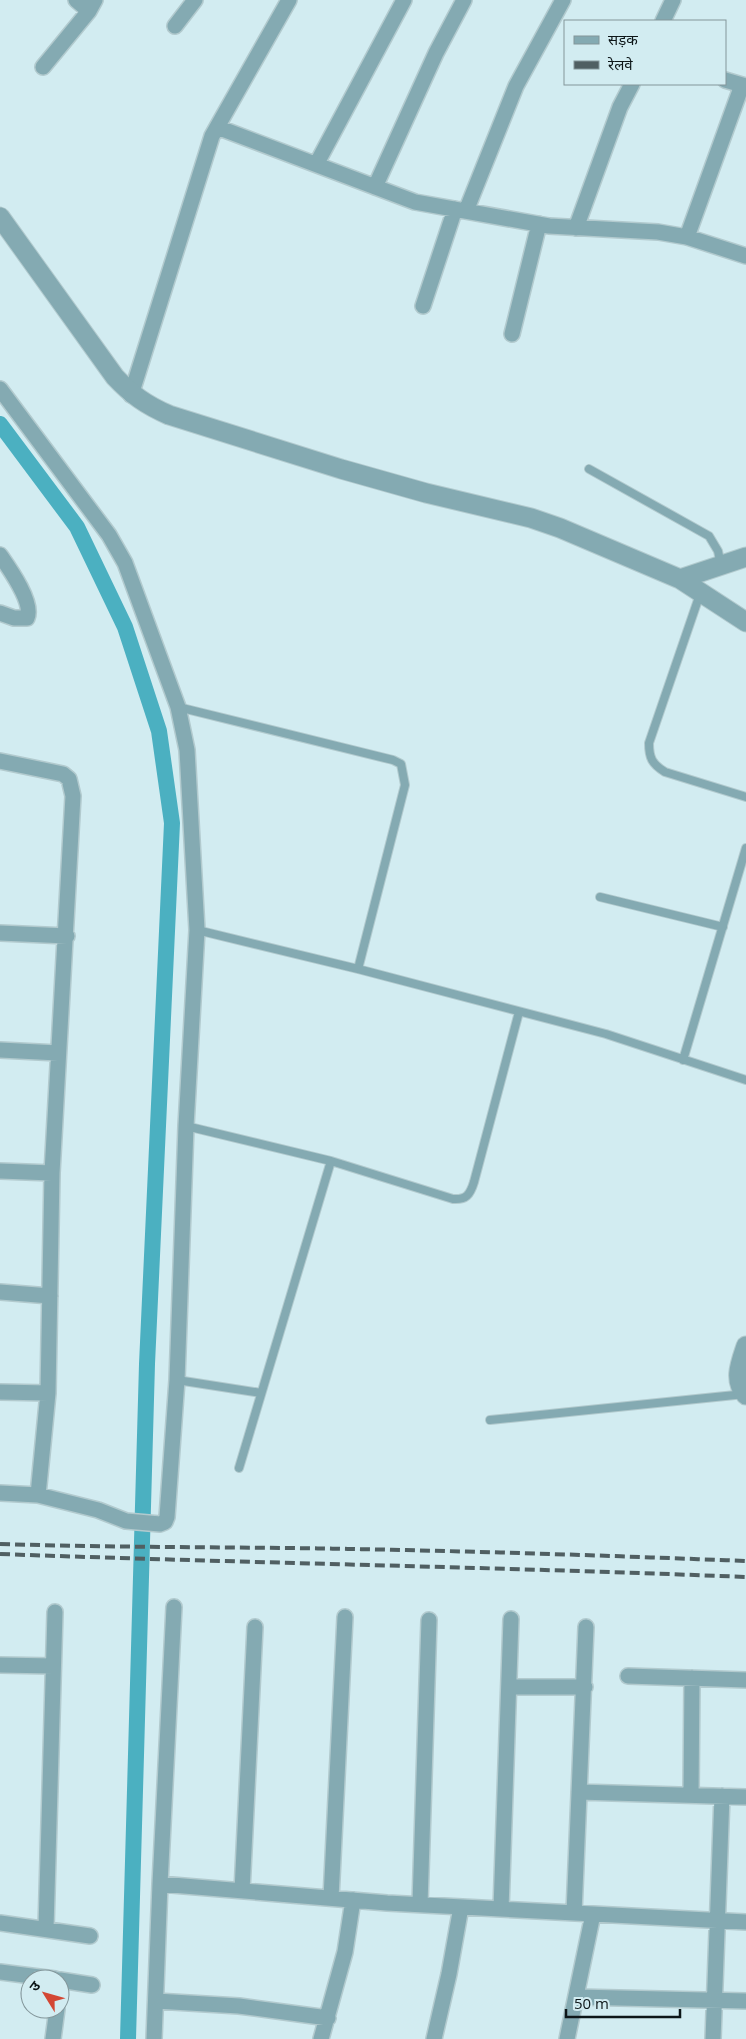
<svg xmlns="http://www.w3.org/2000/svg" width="746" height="2039" font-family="'Open Sans','Noto Sans Devanagari',sans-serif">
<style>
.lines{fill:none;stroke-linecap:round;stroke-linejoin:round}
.canal{stroke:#4bb0c1;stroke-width:16}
.service-casing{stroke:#b2cace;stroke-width:10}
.minor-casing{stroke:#b2cace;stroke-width:18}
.tertiary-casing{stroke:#b2cace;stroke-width:21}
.service{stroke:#84aab2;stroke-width:8}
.minor{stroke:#84aab2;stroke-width:15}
.tertiary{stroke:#84aab2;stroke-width:19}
.rail{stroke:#505f62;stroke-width:4;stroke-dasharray:10 5;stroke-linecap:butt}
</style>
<rect width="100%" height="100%" fill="#d2ecf1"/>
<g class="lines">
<path class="canal" d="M0 424 77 527 125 627 159 731 172 823 147 1364 128 2039"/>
<g class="service-casing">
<path id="service" d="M589 469 709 536 718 551 721 565
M700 594 649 743C649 758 652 764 665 772L746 797
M178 707 393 760 401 764 405 785 358 969
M600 897 723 927
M197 930 358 969 606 1034 746 1080
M683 1060 746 848
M186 1126 331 1161 453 1199C466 1200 470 1195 474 1182L519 1012
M177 1380 261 1393
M490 1420 745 1394
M239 1468 331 1161"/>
</g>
<g class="minor-casing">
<path id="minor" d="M76 0 89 11
M663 21 673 0
M175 26 195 0
M43 67 89 11 95 0
M725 80 746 86
M217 127 415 202 549 226 658 232 687 237 746 256
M317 163 404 0
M375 187 436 53 464 0
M466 211 516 86 563 0
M576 228 620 107 632 84
M687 237 742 85
M423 306 455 209
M512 334 539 224
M0 389 109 535 125 563 178 707 187 750 197 930 186 1126 177 1380 167 1517 165 1522 160 1524 126 1521 98 1510 38 1495 0 1493
M131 395 212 136 289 0
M0 555C9 568 34 603 27 618H14L0 613
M0 761 63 774 69 779 73 796 52 1173 48 1393 38 1495
M0 933 67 936
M0 1050 58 1053
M0 1171 52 1173
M0 1292 50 1296
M0 1392 48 1393
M0 1665 53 1666
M628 1676 746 1680
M509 1687H585
M579 1792 746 1797
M691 1795 692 1678
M160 1884 387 1903 746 1922
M242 1891 255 1627
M331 1898 345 1617
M420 1904 429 1620
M501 1909 511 1619
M574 1913 586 1627
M0 1923 90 1936
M46 1928 55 1612
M0 1972 55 1979
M60 1980 92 1985
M577 1997 746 2001
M156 2001 239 2006 328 2018
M53 2039 57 2009
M154 2039 160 1884 174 1607
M321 2039 345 1952 353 1900
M434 2039 449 1974 461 1907
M567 2039 593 1914
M713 2039 722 1796"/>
</g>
<g class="tertiary-casing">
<path id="tertiary" d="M0 217 115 377C132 395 146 405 169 415L341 469 426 493 531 518 560 528 680 579 746 622
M680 579 746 557
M746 1346C740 1364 733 1380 746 1395"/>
</g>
<use href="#service" class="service"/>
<use href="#minor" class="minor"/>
<use href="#tertiary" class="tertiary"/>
<path class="rail" d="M0 1544C97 1547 193 1547 290 1548 442 1550 594 1555 746 1561
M0 1554C249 1563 497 1567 746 1577"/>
</g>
<rect x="564" y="20" width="162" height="65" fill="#d2ecf1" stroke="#83969a"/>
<rect x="574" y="36" width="25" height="8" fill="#84aab2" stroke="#83969a"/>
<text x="608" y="45" font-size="15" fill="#0d1618">सड़क</text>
<rect x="574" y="61" width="25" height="8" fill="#505f62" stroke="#83969a"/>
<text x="608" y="70" font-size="15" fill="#0d1618">रेलवे</text>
<g transform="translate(45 1994) rotate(307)"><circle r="24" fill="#d2ecf1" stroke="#83969a"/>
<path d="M0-4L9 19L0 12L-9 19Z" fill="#d34734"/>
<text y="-8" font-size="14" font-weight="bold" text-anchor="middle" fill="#0d1618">उ</text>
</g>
<path d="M566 2009v8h114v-8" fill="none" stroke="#0d1618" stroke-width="2.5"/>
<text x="574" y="2009" font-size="15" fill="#0d1618" stroke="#d2ecf1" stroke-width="4" paint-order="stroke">50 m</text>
</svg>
